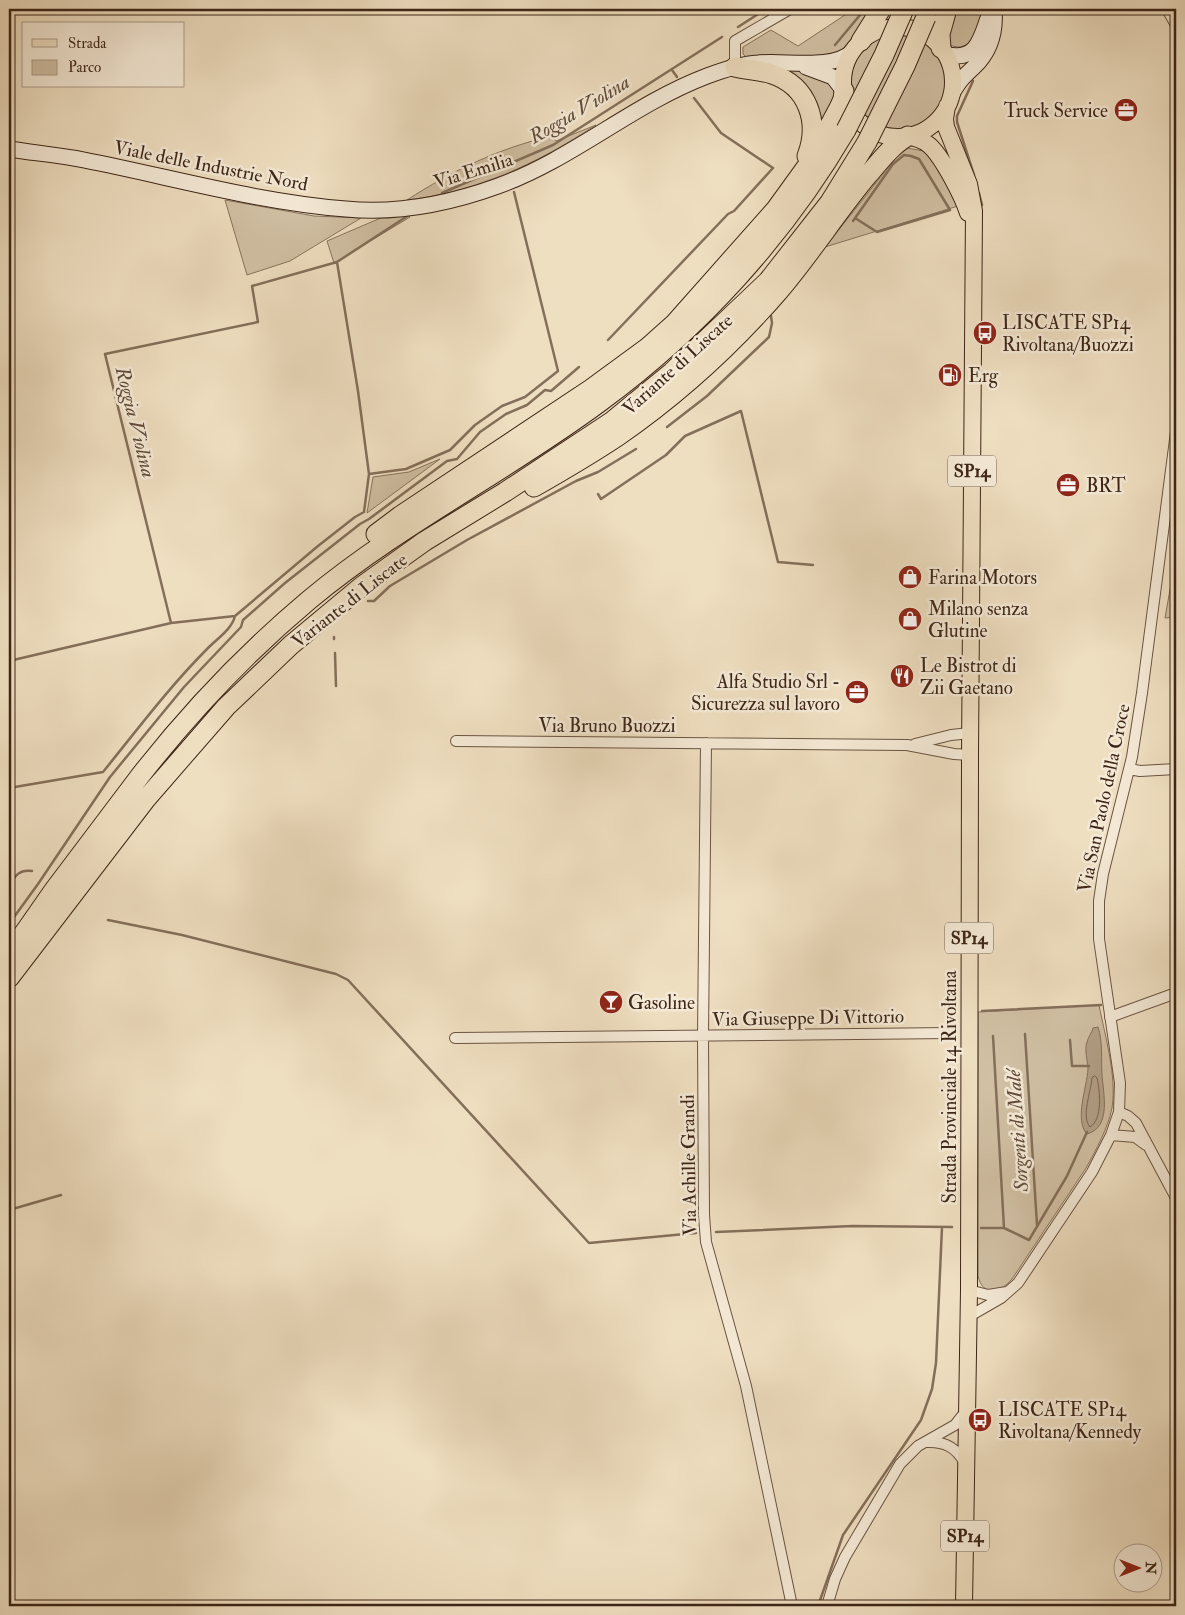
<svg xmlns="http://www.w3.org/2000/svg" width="1185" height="1615" font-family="'IM FELL Double Pica',serif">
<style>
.green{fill:#d1c0a4;stroke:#88735e}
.water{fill:#b3a087;stroke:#846f5a}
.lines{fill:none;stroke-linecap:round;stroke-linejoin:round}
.shore{stroke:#78634f;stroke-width:1}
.stream{stroke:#846f5a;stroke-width:2.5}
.street-casing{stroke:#6a5442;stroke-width:12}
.secondary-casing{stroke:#3e2617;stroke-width:17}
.primary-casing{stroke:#3e2617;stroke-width:18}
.highway-casing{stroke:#3e2617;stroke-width:21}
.street{stroke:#f5ead7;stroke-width:10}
.secondary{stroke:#f5ead7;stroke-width:15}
.primary{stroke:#efdfc1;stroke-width:16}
.highway{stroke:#efdfc1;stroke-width:19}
.highway-bridge-casing{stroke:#3e2617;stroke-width:21;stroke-linecap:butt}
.highway-bridge{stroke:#efdfc1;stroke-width:19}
.labels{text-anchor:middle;stroke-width:5;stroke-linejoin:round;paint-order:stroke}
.shield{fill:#f5ead7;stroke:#756151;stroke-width:1}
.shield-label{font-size:18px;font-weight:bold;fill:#3e2617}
.poi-label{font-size:19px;fill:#3e2617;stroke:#f5ead7;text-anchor:start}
.street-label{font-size:19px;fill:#3e2617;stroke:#f5ead7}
.water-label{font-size:20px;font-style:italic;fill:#614b39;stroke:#f5ead7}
</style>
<rect width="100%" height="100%" fill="#efdfc1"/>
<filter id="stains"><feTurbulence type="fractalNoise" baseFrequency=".004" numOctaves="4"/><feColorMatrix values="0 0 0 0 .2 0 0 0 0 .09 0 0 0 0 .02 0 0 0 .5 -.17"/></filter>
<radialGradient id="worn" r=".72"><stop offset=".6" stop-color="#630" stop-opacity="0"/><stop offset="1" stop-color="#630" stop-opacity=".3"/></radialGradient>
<path class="green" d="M854 9H873C867 18 847 47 839 52 823 62 768 54 746 57L743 54V47L771 30 798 46Z
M954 9H984C982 25 971 55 950 45L947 32Z
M851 81a48 48 0 1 1 96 0a48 48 0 1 1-96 0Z
M763 68 800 71 823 76 836 92 815 144 817 117Z
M596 125C538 163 477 192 407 200 452 171 499 148 552 136L556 141Z
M907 148 924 151 930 155 958 206 825 247 903 149Z
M225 200 314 216 361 218 290 261 247 275Z
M406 213 410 217 334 263 327 241 390 214Z
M440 459 367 513 373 477 409 472Z
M1176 555V617L1165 618Z
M1099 1005C1105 1036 1117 1076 1112 1108 1108 1128 1096 1150 1086 1168L1012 1279C1001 1292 983 1298 978 1276V1012Z"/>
<path class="water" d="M1098 1027C1103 1042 1101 1059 1102 1074 1103 1093 1112 1127 1087 1134 1074 1120 1087 1087 1088 1069 1088 1061 1084 1050 1087 1042 1088 1037 1092 1033 1093 1028Z"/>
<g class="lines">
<path class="shore" d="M1095 1076 1097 1078C1100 1091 1103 1119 1090 1127 1081 1117 1091 1091 1092 1078Z"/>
<path class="stream" d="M738 27 766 9
M835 45 865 9
M672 70 677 77
M973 81 957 116V122L974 175
M442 193 553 145 722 37
M979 193 982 205
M853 221 893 164 904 155 911 156 919 159 950 210 877 232 855 218
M608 340 728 214 734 211 773 168 721 133 694 98
M667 427 707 396 769 337 772 323 771 316 768 314
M369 474 406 469 450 450 475 425 502 406 525 397 558 371 514 192
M598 494 601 499 666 455 685 436 741 411 778 562 813 565
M368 601H374L390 586 467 540 576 481 598 472 636 449
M171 623 105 354 258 322 252 286 337 262 409 215
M334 637V639
M335 653 336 686
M9 661 171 623 235 616
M9 788 103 772C137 730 170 686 208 648 217 639 232 629 235 616L318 546 355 517 364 512 369 474 358 391 337 262
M9 886C15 876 19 869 32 871
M108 920 182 935 336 974 348 980 589 1243 696 1233
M9 924 38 884 110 777 184 687 241 627 243 620 285 583 360 524 369 519 447 461 457 459 480 432 506 414 527 405 545 390 551 391 579 367
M982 1011 1101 1005
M1025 1034 1037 1225
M993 1036 1004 1228
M1070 1040 1072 1066H1089
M9 1210 61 1195
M981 1228H1004L1029 1240 1067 1176 1087 1132
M716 1232 852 1226 952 1227
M818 1606 843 1535 921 1420 932 1389 936 1363 942 1227"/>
<g class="street-casing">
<path id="street" d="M1167 9 1176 25
M735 67V41L790 9
M456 741 907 745 954 754 970 755
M706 743 703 1036 704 1215 706 1242 746 1386 792 1606
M915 744 951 735 970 733
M1129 769 1140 771 1176 769
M1110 1017 1176 993
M455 1038 951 1033
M1119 1112 1128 1116 1136 1123 1176 1198
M1111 1135 1135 1137 1146 1145
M969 1290 988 1295 1007 1292
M968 1317 1001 1298 1018 1283 1092 1172 1111 1135 1119 1112 1120 1083 1099 939V901L1103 874 1132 757 1142 693 1176 432
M926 1442C944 1441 957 1447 965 1464
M827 1606 835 1579 845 1557 900 1464 918 1446 955 1425 966 1411"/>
</g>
<g class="secondary-casing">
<path id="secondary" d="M945 54C976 63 981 39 989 15
M806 67 833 77 844 91
M950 99C955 85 963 77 974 67 991 51 996 32 994 9
M9 149C34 153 59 155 84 160 171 177 257 202 346 209 397 214 451 203 498 186 573 159 633 104 707 76 723 70 741 64 758 63 785 60 833 71 853 51"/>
</g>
<g class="primary-casing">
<path id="primary" d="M843 82a55 55 0 1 1 110 0a55 55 0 1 1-110 0Z
M947 106 945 119 946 127 969 184 974 211 970 755 969 1290 964 1606
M908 136C916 138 923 140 929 145 942 156 963 197 968 213"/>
</g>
<g class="highway-casing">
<path id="highway" d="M861 41 881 9
M941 48 940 34 947 9
M735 67C747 70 760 70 772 74 808 86 820 122 807 156
M534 487C562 471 591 454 618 436 676 396 731 346 778 292 810 255 836 213 868 175 880 161 892 145 908 136
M376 534 400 516 591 389 647 348 675 323 776 209 810 162 839 108 843 99 844 91
M9 953C25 933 39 911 54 890 83 852 111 814 140 776 190 712 247 652 309 600 400 524 506 472 600 402 699 329 784 236 846 130
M9 978 146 799 226 707 291 645 362 586 425 541 505 492 611 422 672 372 768 281 830 202 867 142"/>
</g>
<use href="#street" class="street"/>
<use href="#secondary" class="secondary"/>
<use href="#primary" class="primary"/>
<use href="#highway" class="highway"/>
<g class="highway-bridge-casing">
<path id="highway-bridge" d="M846 130 884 55 904 9
M867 142 905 66 926 17"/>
</g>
<use href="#highway-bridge" class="highway-bridge"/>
</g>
<defs>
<g id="office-disc" transform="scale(1.25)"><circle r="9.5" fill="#8f2418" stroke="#f5ead7"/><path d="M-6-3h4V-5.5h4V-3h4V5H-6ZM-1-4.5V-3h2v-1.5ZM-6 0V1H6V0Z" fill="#fff"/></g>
<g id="bus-disc" transform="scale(1.25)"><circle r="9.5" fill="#8f2418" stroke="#f5ead7"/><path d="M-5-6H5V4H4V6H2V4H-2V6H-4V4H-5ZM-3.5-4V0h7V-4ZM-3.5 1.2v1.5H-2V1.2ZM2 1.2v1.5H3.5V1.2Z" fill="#fff"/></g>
<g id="fuel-disc" transform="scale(1.25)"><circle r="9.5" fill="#8f2418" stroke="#f5ead7"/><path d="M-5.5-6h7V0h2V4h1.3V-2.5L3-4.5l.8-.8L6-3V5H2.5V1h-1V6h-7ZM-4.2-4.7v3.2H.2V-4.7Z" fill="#fff"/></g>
<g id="shop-disc" transform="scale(1.25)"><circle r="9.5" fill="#8f2418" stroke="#f5ead7"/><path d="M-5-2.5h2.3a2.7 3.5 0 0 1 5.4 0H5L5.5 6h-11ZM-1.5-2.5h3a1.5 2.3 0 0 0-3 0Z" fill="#fff"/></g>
<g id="restaurant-disc" transform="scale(1.25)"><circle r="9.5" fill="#8f2418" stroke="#f5ead7"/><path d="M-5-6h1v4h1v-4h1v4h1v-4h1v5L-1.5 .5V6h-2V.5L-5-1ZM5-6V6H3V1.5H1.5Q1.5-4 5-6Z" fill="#fff"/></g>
<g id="bar-disc" transform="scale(1.25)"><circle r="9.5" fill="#8f2418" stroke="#f5ead7"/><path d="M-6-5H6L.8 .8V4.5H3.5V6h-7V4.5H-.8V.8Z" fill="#fff"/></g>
</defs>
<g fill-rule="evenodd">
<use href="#office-disc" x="1126" y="110"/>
<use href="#bus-disc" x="985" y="333"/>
<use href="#fuel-disc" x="950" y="375"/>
<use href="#office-disc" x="1068" y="485"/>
<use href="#shop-disc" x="910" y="577"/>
<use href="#shop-disc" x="910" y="619"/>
<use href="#restaurant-disc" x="902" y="676"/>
<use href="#office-disc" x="857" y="692"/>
<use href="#bar-disc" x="611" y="1002"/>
<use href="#bus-disc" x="980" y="1420"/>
</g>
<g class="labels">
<g class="shield">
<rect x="948" y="455.5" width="48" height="31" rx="4"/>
<rect x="945" y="922.5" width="48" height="31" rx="4"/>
<rect x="941" y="1520.5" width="48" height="31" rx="4"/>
</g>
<g class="shield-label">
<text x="972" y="477">SP14</text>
<text x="969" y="944">SP14</text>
<text x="965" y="1542">SP14</text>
</g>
<g class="poi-label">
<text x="1108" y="117" text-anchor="end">Truck Service</text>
<text x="1002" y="329">LISCATE SP14<tspan x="1002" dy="22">Rivoltana/Buozzi</tspan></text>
<text x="968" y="382">Erg</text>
<text x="1086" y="492">BRT</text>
<text x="928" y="584">Farina Motors</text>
<text x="928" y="615">Milano senza<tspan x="928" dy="22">Glutine</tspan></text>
<text x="920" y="672">Le Bistrot di<tspan x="920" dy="22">Zii Gaetano</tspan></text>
<text x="840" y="688" text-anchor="end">Alfa Studio Srl -<tspan x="840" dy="22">Sicurezza sul lavoro</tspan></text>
<text x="628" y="1009">Gasoline</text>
<text x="998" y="1416">LISCATE SP14<tspan x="998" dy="22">Rivoltana/Kennedy</tspan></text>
</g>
<g class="street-label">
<text transform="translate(211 165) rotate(11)" y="7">Viale delle Industrie Nord</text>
<text transform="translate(473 170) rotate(-17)" y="7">Via Emilia</text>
<text transform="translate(677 364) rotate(-42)" y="7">Variante di Liscate</text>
<text transform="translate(349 600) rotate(-38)" y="7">Variante di Liscate</text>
<text x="607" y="732">Via Bruno Buozzi</text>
<text transform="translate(1103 798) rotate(-78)" y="7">Via San Paolo della Croce</text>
<text transform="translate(808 1017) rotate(-1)" y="7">Via Giuseppe Di Vittorio</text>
<text transform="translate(949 1087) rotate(-90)" y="7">Strada Provinciale 14 Rivoltana</text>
<text transform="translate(688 1165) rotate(-91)" y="7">Via Achille Grandi</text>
</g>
<g class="water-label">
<text transform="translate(579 109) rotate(-31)" y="7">Roggia Violina</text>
<text transform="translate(136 422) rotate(76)" y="7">Roggia Violina</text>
<text transform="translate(1017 1131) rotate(-94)" y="7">Sorgenti di Malé</text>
</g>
</g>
<rect width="1185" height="1615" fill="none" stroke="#efdfc1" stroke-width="30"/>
<rect x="10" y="10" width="1165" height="1595" fill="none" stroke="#3e2617" stroke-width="2.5"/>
<rect x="15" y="15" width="1155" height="1585" fill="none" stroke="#3e2617"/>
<rect x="22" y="22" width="162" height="65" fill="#f5ead7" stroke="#ac9c8a"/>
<rect x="32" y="39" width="25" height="8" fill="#efdfc1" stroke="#ac9c8a"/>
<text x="68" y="48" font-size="15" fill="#3e2617">Strada</text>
<rect x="32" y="60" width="25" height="15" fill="#d1c0a4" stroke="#ac9c8a"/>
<text x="68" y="72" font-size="15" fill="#3e2617">Parco</text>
<g transform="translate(1138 1568) rotate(90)"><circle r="24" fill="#f5ead7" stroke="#ac9c8a"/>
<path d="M0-4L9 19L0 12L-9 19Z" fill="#8f2418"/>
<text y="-8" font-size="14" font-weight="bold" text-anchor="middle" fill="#3e2617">N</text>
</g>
<rect width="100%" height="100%" filter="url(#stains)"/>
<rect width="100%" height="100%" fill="url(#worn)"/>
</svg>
